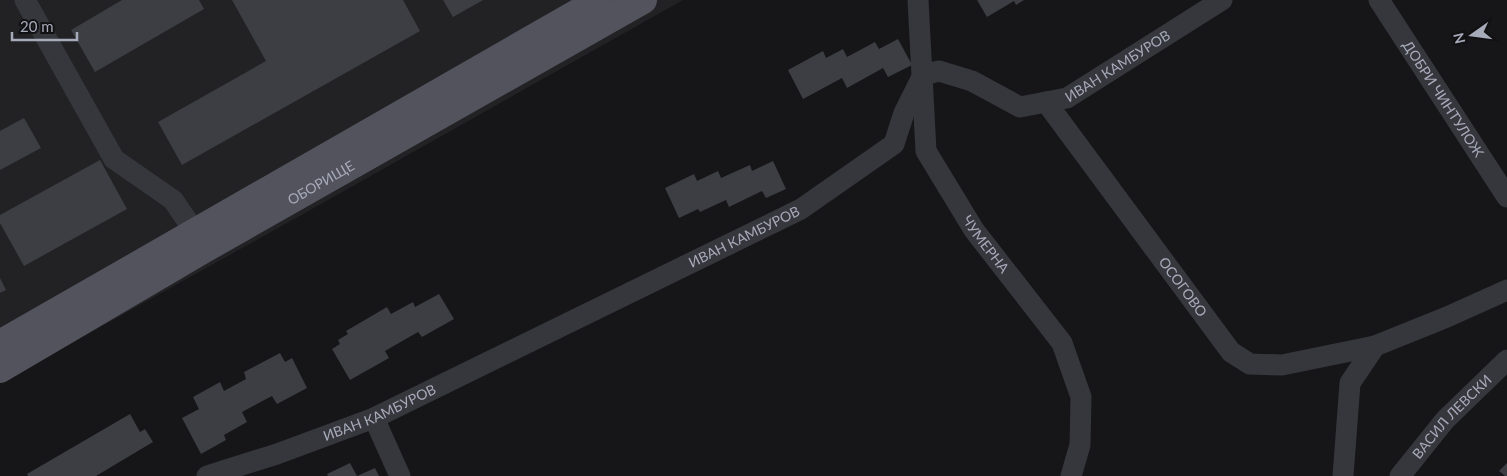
<svg xmlns="http://www.w3.org/2000/svg" width="1507" height="476" font-family="Lato,sans-serif">
<style>
.built{fill:#222225}
.building{fill:#3d3e43}
.lines{fill:none;stroke-linecap:round;stroke-linejoin:round}
.minor{stroke:#36373d;stroke-width:21}
.major{stroke:#52535d;stroke-width:28}
.labels{text-anchor:middle;stroke-width:4.5;stroke-linejoin:round;paint-order:stroke}
.street-label{font-size:14px;fill:#a6aab9;stroke:#111113}
</style>
<rect width="100%" height="100%" fill="#161618"/>
<path class="built" d="M0 0H683L305 213 0 383Z"/>
<path class="building" d="M122 0H199L204 9 95 72 71 30Z
M232 0H403L420 31 182 165 158 122 266 61Z
M443 0H483L453 17Z
M977 0H1024L1016 5 1014 1 987 17Z
M898 39 912 65 888 77 883 68 847 88 842 78 803 99 788 70 823 51 826 58 843 49 847 57 875 42 879 49Z
M24 118 41 148 0 170V131Z
M100 160 127 209 24 266 0 223V215Z
M773 161 786 189 766 198 762 191 729 207 726 200 700 212 698 209 679 218 665 188 694 174 697 181 718 171 721 178 750 165 752 171Z
M0 278 6 290 0 293Z
M439 294 454 319 422 337 418 332 385 351 389 358 350 380 332 349 340 344 338 340 348 334 346 331 387 307 391 314 413 302 415 307Z
M280 353 285 362 292 358 307 388 277 404 272 396 242 412 247 422 224 435 226 440 201 454 182 418 199 409 193 397 220 382 224 391 246 379 244 372Z
M130 414 140 432 145 429 153 442 96 476H28L27 474Z
M350 463 357 476 375 468 379 476H328L327 474Z
M1507 463V476H1505L1499 471Z"/>
<g class="lines">
<g class="minor">
<path d="M25 0 114 159 173 200 203 244"/>
<path id="s1" d="M918 0 926 151 974 230 1062 343 1081 397 1080 445 1071 476"/>
<path id="s2" d="M1379 0 1507 197"/>
<path id="s3" d="M1046 102 1231 352 1250 364 1282 365 1375 346"/>
<path d="M374 418 400 476"/>
<path id="s4" d="M207 476 277 454 374 418 801 209 894 144 904 113 923 75 939 71 972 81 1020 107 1067 98 1222 0"/>
<path d="M1343 476 1350 383 1375 346 1447 317 1507 290"/>
<path id="s5" d="M1400 476 1445 420 1507 360"/>
</g>
<g class="major">
<path d="M0 344 600 0"/>
<path id="s6" d="M0 369 206 248 643 0"/>
</g>
</g>
<g class="labels">
<g class="street-label">
<text dy="5" stroke="none"><textPath href="#s4" startOffset="1054">ИВАН КАМБУРОВ</textPath></text>
<text dy="5" stroke="none"><textPath href="#s2" startOffset="118">ДОБРИ ЧИНТУЛОЖ</textPath></text>
<text dy="5" stroke="none"><textPath href="#s6" startOffset="371">ОБОРИЩЕ</textPath></text>
<text dy="5" stroke="none"><textPath href="#s4" startOffset="589">ИВАН КАМБУРОВ</textPath></text>
<text dy="5" stroke="none"><textPath href="#s1" startOffset="262">ЧУМЕРНА</textPath></text>
<text dy="5" stroke="none"><textPath href="#s3" startOffset="230">ОСОГОВО</textPath></text>
<text dy="5" stroke="none"><textPath href="#s4" startOffset="184">ИВАН КАМБУРОВ</textPath></text>
<text dy="5" stroke="none"><textPath href="#s5" startOffset="79">ВАСИЛ ЛЕВСКИ</textPath></text>
</g>
</g>
<g transform="translate(1472 35) rotate(256)" stroke="#111113" stroke-width="4" paint-order="stroke">
<path d="M0-4L9 19L0 12L-9 19Z" fill="#a6aab9"/>
<text y="-8" font-size="14" font-weight="bold" text-anchor="middle" fill="#a6aab9">N</text>
</g>
<path d="M12 32v8h65v-8" fill="none" stroke="#a6aab9" stroke-width="2.5"/>
<text x="20" y="32" font-size="15" fill="#a6aab9" stroke="#111113" stroke-width="4" paint-order="stroke">20 m</text>
</svg>
